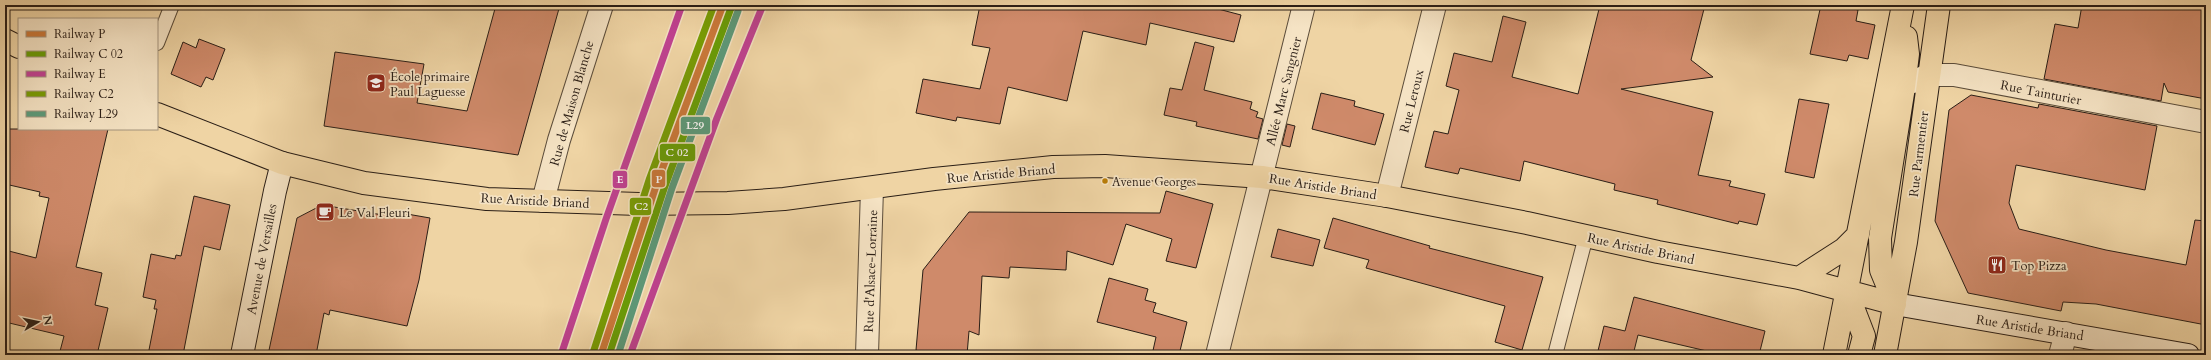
<svg xmlns="http://www.w3.org/2000/svg" width="2211" height="360" font-family="Cardo,serif">
<style>
.building{fill:#cf8a6a;stroke:#2a1e16}
.lines{fill:none;stroke-linecap:round;stroke-linejoin:round}
.lane-casing{stroke:#5b4c3a;stroke-width:16}
.street-casing{stroke:#5b4c3a;stroke-width:24}
.secondary-casing{stroke:#2a1e16;stroke-width:24}
.primary-casing{stroke:#2a1e16;stroke-width:24}
.lane{stroke:#f5e3c4;stroke-width:14}
.street{stroke:#f5e3c4;stroke-width:22}
.secondary{stroke:#f5e3c4;stroke-width:22}
.primary{stroke:#efd4a4;stroke-width:22}
.rail-1-casing{stroke:#f5e3c4;stroke-width:10}
.rail-2-casing{stroke:#f5e3c4;stroke-width:10}
.rail-3-casing{stroke:#f5e3c4;stroke-width:10}
.rail-4-casing{stroke:#f5e3c4;stroke-width:10}
.rail-5-casing{stroke:#f5e3c4;stroke-width:10}
.rail-1{stroke:#ca7839;stroke-width:7}
.rail-2{stroke:#699c06;stroke-width:7}
.rail-3{stroke:#c04191;stroke-width:7}
.rail-4{stroke:#789c04;stroke-width:7}
.rail-5{stroke:#5c9979;stroke-width:7}
.bus-dot{fill:#ba7d07;stroke:#f5e3c4;stroke-width:1.5}
.labels{text-anchor:middle;stroke-width:3.5;stroke-linejoin:round;paint-order:stroke}
.bus-label{font-size:12px;fill:#2a1e16;stroke:#f5e3c4;text-anchor:start}
.poi-label{font-size:13px;fill:#2a1e16;stroke:#f5e3c4;text-anchor:start}
.street-label{font-size:13px;fill:#2a1e16;stroke:#f5e3c4}
.line-badge{stroke:#f5e3c4;stroke-width:1.5}
.badge-label{font-size:11px;text-anchor:middle;font-weight:bold;fill:#fff}
</style>
<rect width="100%" height="100%" fill="#efd4a4"/>
<filter id="stains"><feTurbulence type="fractalNoise" baseFrequency=".005" numOctaves="4"/><feColorMatrix values="0 0 0 0 .2 0 0 0 0 .09 0 0 0 0 .02 0 0 0 .5 -.17"/></filter>
<radialGradient id="worn" r=".72"><stop offset=".6" stop-color="#630" stop-opacity="0"/><stop offset="1" stop-color="#630" stop-opacity=".3"/></radialGradient>
<path class="building" d="M496 5H560L518 155 324 126 335 52 424 64 417 103 467 111Z
M980 5H1203L1241 15 1234 42 1150 23 1146 45 1083 31 1067 101 1008 87 1000 124 957 117 956 121 916 113 923 79 980 89 990 48 972 45Z
M1600 5H1705L1691 60 1713 77 1621 89 1713 112 1698 175 1731 181 1729 186 1765 194 1757 225 1739 221 1738 224 1657 204 1658 200 1614 190 1615 184 1524 161 1520 181 1460 168 1458 174 1425 167 1434 131 1448 134 1459 90 1446 86 1454 53 1492 62 1503 16 1526 22 1512 77 1578 94Z
M1821 5H1838L1858 10 1856 21 1875 25 1868 59 1849 55 1847 61 1810 54Z
M2082 5H2206V99L2168 92 2164 83 2161 101 2044 79 2055 24 2078 28Z
M199 39 225 49 213 80 206 77 201 87 171 74 183 42 196 48Z
M1195 42 1214 47 1204 90 1252 102 1250 109 1258 112 1256 117 1263 119 1258 139 1196 126 1197 122 1164 115 1170 88 1182 90Z
M1321 93 1355 101 1354 106 1384 114 1375 145 1312 129Z
M1971 95 2038 108 2039 104 2157 126 2145 190 2016 165 2009 203 2019 229 2106 250 2186 265 2195 220 2206 221V325L2096 304 2063 302 2061 311 1968 293 1935 221 1949 110Z
M1799 99 1829 104 1814 178 1785 172Z
M1287 124 1295 126 1290 147 1282 145Z
M5 129H108L76 267 102 273 95 305 108 308 97 355H59L64 336 5 322V250L36 258 49 198 39 196 40 192 5 184Z
M1166 191 1213 204 1196 268 1166 261 1172 239 1126 224 1113 265 1067 251 1066 270 1010 267 1009 278 982 276 979 335 969 331 967 355H929L916 350 923 270 969 212 1160 213Z
M194 196 230 205 220 250 204 246 183 355H148L157 309H154L156 300 143 297 151 254 175 259 176 255 181 256Z
M322 205 383 215 384 210 430 218 419 280 407 326 330 310 329 315 324 313 316 355H268L297 218Z
M1333 218 1430 246 1429 248 1543 277 1522 350 1495 342 1505 306 1366 268 1369 260 1324 248Z
M1278 229 1320 240 1313 266 1271 257Z
M1109 278 1148 289 1145 300 1156 303 1153 312 1187 322 1179 355H1152L1156 337 1097 322Z
M1634 297 1765 331 1759 355H1724L1638 335 1633 355H1597L1604 326 1625 331Z"/>
<g class="lines">
<g class="lane-casing">
<path id="lane" d="M157 43 172 5
M1555 355 1586 236"/>
</g>
<g class="street-casing">
<path id="street" d="M1913 82 1928 75H1954L2206 122
M1387 196 1435 5
M543 201 559 140 602 5
M867 355 872 188
M1217 355 1304 5
M2060 355 2066 333"/>
</g>
<g class="secondary-casing">
<path id="secondary" d="M1895 304 2188 355
M242 355 275 191 282 163"/>
</g>
<g class="primary-casing">
<path id="primary" d="M5 40 19 47
M157 114 282 163 364 183 487 199 639 204 728 203 784 199 934 179 1053 167 1105 166 1262 177 1387 196 1527 223 1658 252 1799 278 1895 304
M1799 278 1844 249 1858 235
M1847 292 1864 336 1859 355
M1895 304 1881 270 1880 238 1904 87 1908 54 1906 37
M1834 355 1903 5
M1885 355 1906 242 1939 5"/>
</g>
<use href="#lane" class="lane"/>
<use href="#street" class="street"/>
<use href="#secondary" class="secondary"/>
<use href="#primary" class="primary"/>
<g class="rail-1-casing">
<path id="rail-1" d="M601 355 657 183 723 5"/>
</g>
<g class="rail-2-casing">
<path id="rail-2" d="M609 355 665 186 731 8"/>
</g>
<g class="rail-3-casing">
<path id="rail-3" d="M561 355 606 219 682 5
M630 355 717 118 763 5"/>
</g>
<g class="rail-4-casing">
<path id="rail-4" d="M593 353 649 180 714 5"/>
</g>
<g class="rail-5-casing">
<path id="rail-5" d="M618 355 672 188 738 11"/>
</g>
<use href="#rail-1" class="rail-1"/>
<use href="#rail-2" class="rail-2"/>
<use href="#rail-3" class="rail-3"/>
<use href="#rail-4" class="rail-4"/>
<use href="#rail-5" class="rail-5"/>
</g>
<defs>
<g id="school-square" transform="scale(1)"><rect x="-9" y="-9" width="18" height="18" rx="4" fill="#8f2418" stroke="#f5e3c4"/><path d="M0-5L7-2L0 1L-7-2ZM-4 1L0 2.5L4 1V4Q0 6-4 4Z" fill="#fff"/></g>
<g id="cafe-square" transform="scale(1)"><rect x="-9" y="-9" width="18" height="18" rx="4" fill="#8f2418" stroke="#f5e3c4"/><path d="M-5.5-4.5H6V0H3Q3 3.5 0 3.5H-2.5Q-5.5 3.5-5.5 0ZM3-3.2v2h1.7v-2ZM-6 4.5H4V6H-6Z" fill="#fff"/></g>
<g id="restaurant-square" transform="scale(1)"><rect x="-9" y="-9" width="18" height="18" rx="4" fill="#8f2418" stroke="#f5e3c4"/><path d="M-5-6h1v4h1v-4h1v4h1v-4h1v5L-1.5 .5V6h-2V.5L-5-1ZM5-6V6H3V1.5H1.5Q1.5-4 5-6Z" fill="#fff"/></g>
</defs>
<g fill-rule="evenodd">
<use href="#school-square" x="376" y="83"/>
<use href="#cafe-square" x="325" y="212"/>
<use href="#restaurant-square" x="1997" y="265"/>
</g>
<circle class="bus-dot" cx="1105" cy="181" r="3.5"/>
<g class="labels">
<g class="bus-label">
<text x="1112" y="186">Avenue Georges</text>
</g>
<g class="poi-label">
<text x="390" y="81">École primaire<tspan x="390" dy="15">Paul Laguesse</tspan></text>
<text x="339" y="217">Le Val Fleuri</text>
<text x="2011" y="270">Top Pizza</text>
</g>
<g class="street-label">
<text transform="translate(1283 91) rotate(-76)" y="5">Allée Marc Sangnier</text>
<text transform="translate(2041 92) rotate(11)" y="5">Rue Tainturier</text>
<text transform="translate(1411 101) rotate(-76)" y="5">Rue Leroux</text>
<text transform="translate(571 103) rotate(-74)" y="5">Rue de Maison Blanche</text>
<text transform="translate(1918 154) rotate(-83)" y="5">Rue Parmentier</text>
<text transform="translate(1001 173) rotate(-5)" y="5">Rue Aristide Briand</text>
<text transform="translate(1323 186) rotate(9)" y="5">Rue Aristide Briand</text>
<text transform="translate(535 200) rotate(3)" y="5">Rue Aristide Briand</text>
<text transform="translate(1641 248) rotate(12)" y="5">Rue Aristide Briand</text>
<text transform="translate(261 259) rotate(-79)" y="5">Avenue de Versailles</text>
<text transform="translate(870 271) rotate(-88)" y="5">Rue d'Alsace-Lorraine</text>
<text transform="translate(2030 327) rotate(9)" y="5">Rue Aristide Briand</text>
</g>
</g>
<g class="line-badge">
<rect x="680" y="116" width="31" height="19" rx="4" fill="#5c9979"/>
<rect x="659" y="143" width="37" height="19" rx="4" fill="#699c06"/>
<rect x="651" y="169" width="15" height="19" rx="4" fill="#ca7839"/>
<rect x="612" y="170" width="16" height="19" rx="4" fill="#c04191"/>
<rect x="629" y="197" width="23" height="19" rx="4" fill="#789c04"/>
</g>
<g class="badge-label">
<text x="695" y="129">L29</text>
<text x="677" y="156">C 02</text>
<text x="659" y="183">P</text>
<text x="620" y="183">E</text>
<text x="641" y="210">C2</text>
</g>
<rect width="2211" height="360" fill="none" stroke="#efd4a4" stroke-width="20"/>
<rect x="6" y="6" width="2199" height="348" fill="none" stroke="#2a1e16" stroke-width="2"/>
<rect x="10" y="10" width="2191" height="340" fill="none" stroke="#2a1e16"/>
<rect x="18" y="18" width="140" height="112" fill="#f5e3c4" stroke="#a4947e"/>
<rect x="26" y="31" width="20" height="6" fill="#ca7839" stroke="#a4947e"/>
<text x="54" y="38" font-size="12" fill="#2a1e16">Railway P</text>
<rect x="26" y="51" width="20" height="6" fill="#699c06" stroke="#a4947e"/>
<text x="54" y="58" font-size="12" fill="#2a1e16">Railway C 02</text>
<rect x="26" y="71" width="20" height="6" fill="#c04191" stroke="#a4947e"/>
<text x="54" y="78" font-size="12" fill="#2a1e16">Railway E</text>
<rect x="26" y="91" width="20" height="6" fill="#789c04" stroke="#a4947e"/>
<text x="54" y="98" font-size="12" fill="#2a1e16">Railway C2</text>
<rect x="26" y="111" width="20" height="6" fill="#5c9979" stroke="#a4947e"/>
<text x="54" y="118" font-size="12" fill="#2a1e16">Railway L29</text>
<g transform="translate(38 322) rotate(81)" stroke="#f5e3c4" stroke-width="3" paint-order="stroke">
<path d="M0-3L7 15L0 10L-7 15Z" fill="#2a1e16"/>
<text y="-6" font-size="11" font-weight="bold" text-anchor="middle" fill="#2a1e16">N</text>
</g>
<rect width="100%" height="100%" filter="url(#stains)"/>
<rect width="100%" height="100%" fill="url(#worn)"/>
</svg>
